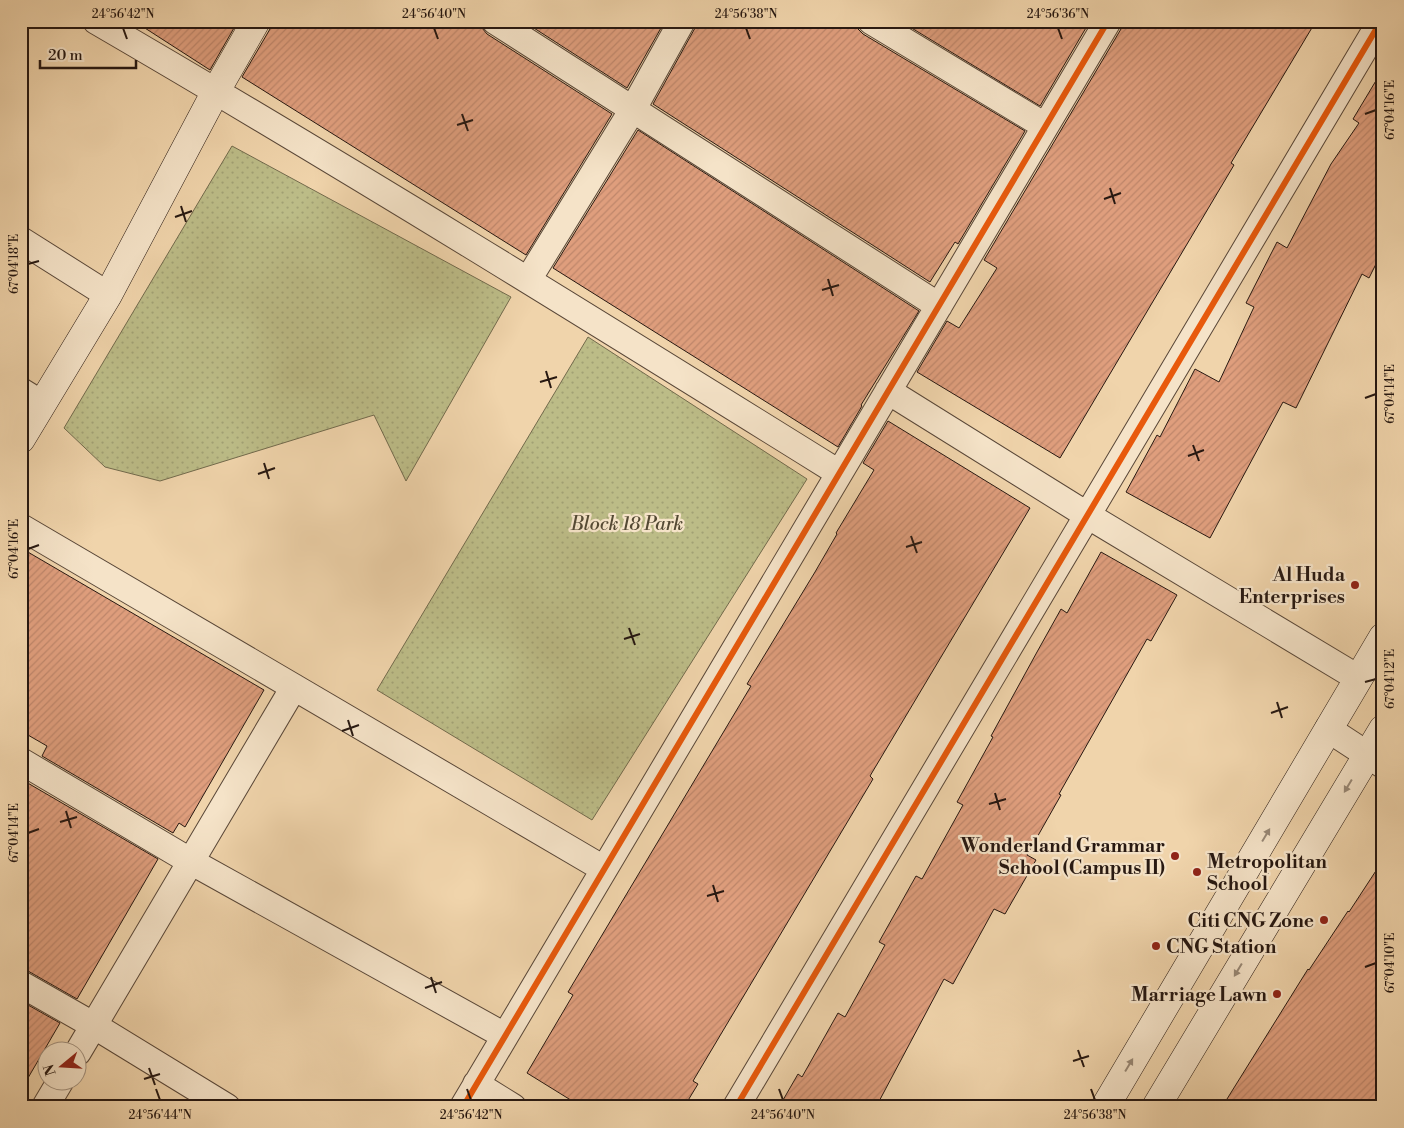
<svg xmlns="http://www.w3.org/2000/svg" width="1404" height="1128" font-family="'Libre Bodoni',serif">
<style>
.park{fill:url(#park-dots);stroke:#726a4c}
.building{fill:url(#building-hatch);stroke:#271811}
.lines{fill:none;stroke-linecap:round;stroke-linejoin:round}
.street-casing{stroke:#594738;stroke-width:28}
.secondary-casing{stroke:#271811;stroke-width:29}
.street{stroke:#f5e3c8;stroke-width:26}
.secondary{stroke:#f5e3c8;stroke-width:28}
.cycleway-casing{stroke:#f5e3c8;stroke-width:9}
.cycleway{stroke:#e8590c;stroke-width:6}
.oneway{fill:#988876}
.ticks{fill:none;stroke:#271811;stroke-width:2}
.poi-dot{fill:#8f2418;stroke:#f5e3c8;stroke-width:2}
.labels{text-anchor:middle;stroke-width:4.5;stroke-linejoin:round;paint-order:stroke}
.park-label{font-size:19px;font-style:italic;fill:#544934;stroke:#f5e3c8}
.poi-label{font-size:19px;font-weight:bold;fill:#271811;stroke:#f5e3c8;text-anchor:end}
.neatline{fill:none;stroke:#271811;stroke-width:2}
.ticks-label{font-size:12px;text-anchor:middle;fill:#271811}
</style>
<defs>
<pattern id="park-dots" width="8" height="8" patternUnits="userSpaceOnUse" patternTransform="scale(1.25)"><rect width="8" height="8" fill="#bcbc87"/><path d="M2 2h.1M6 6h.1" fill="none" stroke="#a2a174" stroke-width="1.8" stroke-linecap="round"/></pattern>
<pattern id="building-hatch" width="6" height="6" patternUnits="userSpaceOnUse" patternTransform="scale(1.25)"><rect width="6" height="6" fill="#df9e7d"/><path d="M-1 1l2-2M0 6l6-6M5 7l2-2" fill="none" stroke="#bf876b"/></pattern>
</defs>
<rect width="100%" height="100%" fill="#f0d4ab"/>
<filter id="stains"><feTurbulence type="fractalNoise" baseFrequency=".004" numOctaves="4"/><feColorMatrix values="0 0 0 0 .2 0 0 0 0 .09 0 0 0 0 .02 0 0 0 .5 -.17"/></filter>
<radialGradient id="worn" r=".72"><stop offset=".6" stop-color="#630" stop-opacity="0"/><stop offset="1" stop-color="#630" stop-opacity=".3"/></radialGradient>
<path class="park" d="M232 146 511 297 406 481 374 415 160 481 105 467 64 428Z
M588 337 807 479 592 820 377 690Z"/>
<path class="building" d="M134 21H238L210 70Z
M272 21H480L482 28 487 34 612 114 526 255 242 77 270 29Z
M523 21H665L627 88Z
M697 21H856L858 29 863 34 1025 131 958 244 955 242 930 282 653 104 695 28Z
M900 21H1090L1040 106Z
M1123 21H1316L1231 163 1234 165 1060 458 917 372 947 321 959 328 997 268 984 260 1121 29Z
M1383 69V250L1369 278 1362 274 1296 408 1283 402 1210 538 1126 492 1157 435 1160 437 1195 369 1219 382 1254 307 1246 303 1277 242 1287 248 1331 164 1359 123 1353 119Z
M638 130 919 311 861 405 862 406 838 447 553 268Z
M888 421 1030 508 870 776 873 779 693 1081 698 1084 684 1107H582L527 1073 573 995 568 992 751 686 747 684 815 572 837 534 836 533 874 470 863 463Z
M21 548 264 690 185 827 179 823 173 833 42 756 47 746 21 731Z
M1101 552 1177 595 1151 641 1147 639 1059 794 1061 795 1027 855 1036 860 1005 914 994 909 953 984 944 979 876 1107H779L798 1074 802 1077 838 1013 845 1017 885 945 879 942 916 876 922 879 963 805 957 802 993 737 991 736 1037 652 1061 609 1067 613Z
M26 782 158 859 77 999 28 971 21 969V790Z
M1383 860V1094L1374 1107H1222L1308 969 1309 970 1348 911 1349 912Z
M21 1001 60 1023 21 1090Z"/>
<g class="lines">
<g class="street-casing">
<path id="street" d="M96 21C347 167 593 320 839 473
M495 21 939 306
M871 21 1045 126
M21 240 108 295
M528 280 633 109 682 21
M21 391 42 404
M888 391 1087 515 1358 678
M21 527 604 869
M1328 729 1383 765
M21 761 190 861 505 1036
M21 984 93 1025 227 1107
M78 1052 294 687
M476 1084 513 1107
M45 1107 61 1080
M463 1107 1108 21
M736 1107 1381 21"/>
</g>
<g class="secondary-casing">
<path id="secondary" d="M21 439 108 295 216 91 256 21
M1105 1107 1383 637
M1156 1107 1383 729"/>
</g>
<use href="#street" class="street"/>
<use href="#secondary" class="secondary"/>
<g class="cycleway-casing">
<path id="cycleway" d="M463 1107 1108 21
M736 1107 1381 21"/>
</g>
<use href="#cycleway" class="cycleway"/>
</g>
<defs><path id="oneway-solid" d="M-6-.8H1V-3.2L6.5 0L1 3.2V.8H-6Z" transform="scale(1.25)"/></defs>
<g class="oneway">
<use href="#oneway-solid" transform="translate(1348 786) rotate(121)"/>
<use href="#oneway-solid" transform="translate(1266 835) rotate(-59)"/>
<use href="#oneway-solid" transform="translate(1238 970) rotate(121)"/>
<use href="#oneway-solid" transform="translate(1129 1065) rotate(-59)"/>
</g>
<path class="ticks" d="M123 28 127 39M434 28 438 39M746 28 750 39M1058 28 1062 39M462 114 468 131M1365 114 1376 110M457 125 473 120M1110 188 1115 204M1104 199 1121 193M181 206 186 222M175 217 192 211M28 264 39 261M828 279 833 296M822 290 839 285M546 371 551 388M540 382 557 377M1365 398 1376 394M1193 445 1199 461M1188 456 1204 450M264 463 269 479M258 474 275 468M911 536 917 553M906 547 922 542M28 549 39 545M629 628 635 645M624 639 640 634M1365 682 1376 679M1277 702 1282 718M1271 713 1288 707M348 720 353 736M342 731 359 725M995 793 1000 810M989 804 1006 799M66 811 71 828M60 822 77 817M28 833 39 829M713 885 718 902M707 896 724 891M1365 967 1376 963M431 977 436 993M425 988 442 982M1078 1050 1084 1067M1073 1061 1089 1056M149 1068 155 1085M144 1079 160 1074M156 1089 160 1100M467 1089 471 1100M779 1089 783 1100M1091 1089 1095 1100"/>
<g class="poi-dot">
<circle cx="1355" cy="585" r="5"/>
<circle cx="1175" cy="856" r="5"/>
<circle cx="1197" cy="872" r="5"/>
<circle cx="1324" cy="920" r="5"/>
<circle cx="1156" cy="946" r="5"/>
<circle cx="1277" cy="994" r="5"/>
</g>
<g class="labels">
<g class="park-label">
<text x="627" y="530">Block 18 Park</text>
</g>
<g class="poi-label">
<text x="1345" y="581">Al Huda<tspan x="1345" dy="22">Enterprises</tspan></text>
<text x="1165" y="852">Wonderland Grammar<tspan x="1165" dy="22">School (Campus II)</tspan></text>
<text x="1207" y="868" text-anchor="start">Metropolitan<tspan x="1207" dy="22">School</tspan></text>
<text x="1314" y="927">Citi CNG Zone</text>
<text x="1166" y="953" text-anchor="start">CNG Station</text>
<text x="1267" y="1001">Marriage Lawn</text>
</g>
</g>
<rect width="1404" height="1128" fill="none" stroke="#f0d4ab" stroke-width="55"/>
<g transform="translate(62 1066) rotate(252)"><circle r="24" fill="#f5e3c8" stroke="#a3927f"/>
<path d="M0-4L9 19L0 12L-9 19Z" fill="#8f2418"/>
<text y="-8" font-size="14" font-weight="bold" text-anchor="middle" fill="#271811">N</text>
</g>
<path d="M40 60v8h96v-8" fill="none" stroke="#271811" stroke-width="2.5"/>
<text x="48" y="60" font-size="15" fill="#271811" stroke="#f5e3c8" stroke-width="4" paint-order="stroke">20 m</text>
<rect x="28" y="28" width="1348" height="1072" class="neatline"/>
<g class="ticks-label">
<text x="123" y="18">24°56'42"N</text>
<text x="434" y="18">24°56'40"N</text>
<text x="746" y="18">24°56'38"N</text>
<text x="1058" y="18">24°56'36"N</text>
<text transform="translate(1390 110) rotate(-90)" y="4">67°04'16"E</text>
<text transform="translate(14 264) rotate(-90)" y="4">67°04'18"E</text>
<text transform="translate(1390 394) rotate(-90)" y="4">67°04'14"E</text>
<text transform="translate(14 549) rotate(-90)" y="4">67°04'16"E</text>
<text transform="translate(1390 679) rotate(-90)" y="4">67°04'12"E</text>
<text transform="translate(14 833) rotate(-90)" y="4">67°04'14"E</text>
<text transform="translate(1390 963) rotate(-90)" y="4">67°04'10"E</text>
<text x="160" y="1119">24°56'44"N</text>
<text x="471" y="1119">24°56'42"N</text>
<text x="783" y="1119">24°56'40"N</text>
<text x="1095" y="1119">24°56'38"N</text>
</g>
<rect width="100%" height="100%" filter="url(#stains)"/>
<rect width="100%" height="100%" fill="url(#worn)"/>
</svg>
